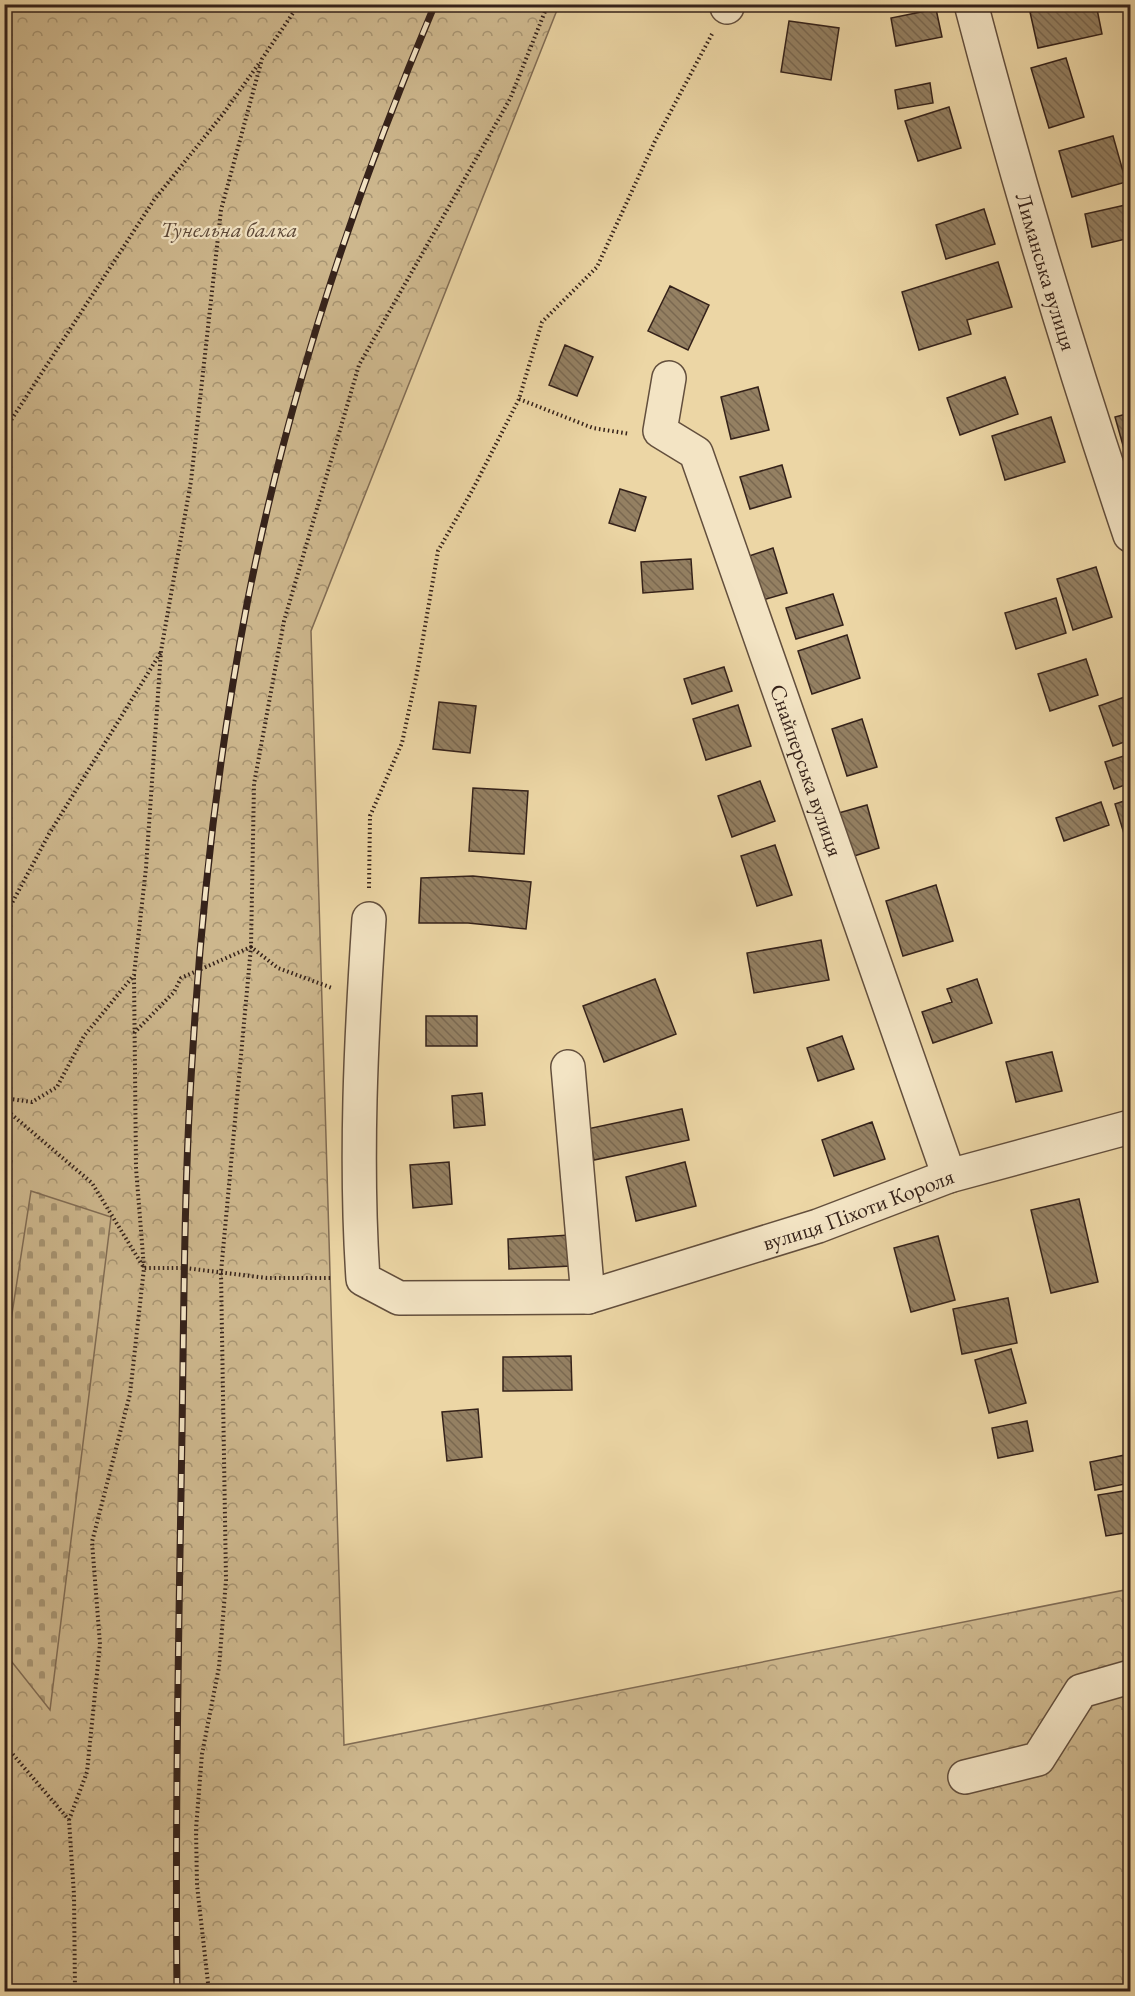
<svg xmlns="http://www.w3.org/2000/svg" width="1135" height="1996" font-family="'EB Garamond',serif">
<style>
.forest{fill:url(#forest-crowns);stroke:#816c54;stroke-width:1.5}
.cemetery{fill:url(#cemetery-stones);stroke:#816c54;stroke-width:1.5}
.building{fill:url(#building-back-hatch);stroke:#35221a;stroke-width:1.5}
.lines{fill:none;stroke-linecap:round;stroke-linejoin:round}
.minor-casing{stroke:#634f3d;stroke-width:36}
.path{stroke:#35221a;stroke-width:4;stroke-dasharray:1.5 3;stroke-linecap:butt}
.minor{stroke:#f3e4c4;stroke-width:33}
.rail-casing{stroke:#35221a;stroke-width:7}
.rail{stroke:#f3e4c4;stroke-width:4.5;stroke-dasharray:14;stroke-linecap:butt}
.labels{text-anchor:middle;stroke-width:4.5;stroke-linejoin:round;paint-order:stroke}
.park-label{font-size:22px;font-style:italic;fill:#5b4737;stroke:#f3e4c4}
.street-label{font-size:22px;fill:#35221a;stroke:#f3e4c4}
</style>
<defs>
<pattern id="forest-crowns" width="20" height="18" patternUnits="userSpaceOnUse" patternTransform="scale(1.5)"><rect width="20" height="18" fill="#cdb78d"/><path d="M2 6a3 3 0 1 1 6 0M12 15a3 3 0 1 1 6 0" fill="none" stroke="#a79472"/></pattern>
<pattern id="cemetery-stones" width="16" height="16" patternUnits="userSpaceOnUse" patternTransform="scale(1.5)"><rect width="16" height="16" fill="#cdb78d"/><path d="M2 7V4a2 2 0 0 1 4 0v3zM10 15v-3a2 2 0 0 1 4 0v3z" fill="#a79472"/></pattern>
<pattern id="building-back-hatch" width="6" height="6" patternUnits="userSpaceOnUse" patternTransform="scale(1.5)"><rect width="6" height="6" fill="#948062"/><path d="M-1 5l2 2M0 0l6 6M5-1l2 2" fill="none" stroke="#7a6850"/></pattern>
</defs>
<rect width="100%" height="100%" fill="#ecd6a5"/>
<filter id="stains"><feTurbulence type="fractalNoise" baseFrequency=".00333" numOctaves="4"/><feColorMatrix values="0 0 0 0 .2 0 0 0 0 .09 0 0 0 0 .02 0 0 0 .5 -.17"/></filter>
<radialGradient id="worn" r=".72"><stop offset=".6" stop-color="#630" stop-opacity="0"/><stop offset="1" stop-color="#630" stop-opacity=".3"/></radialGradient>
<path class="forest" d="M5 5H559L311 631 344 1745 1130 1589V1991H5L4 1196 12 1161H5Z"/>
<path class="cemetery" d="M31 1191 111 1217 50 1710 4 1652 5 1359Z"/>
<path class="building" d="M1062 4H1096L1102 34 1038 48 1030 12Z
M936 9 942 37 896 46 891 18Z
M789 21 839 28 831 80 781 72Z
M1066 58 1084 117 1049 128 1031 68Z
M930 83 933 103 898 109 895 90Z
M949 107 961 148 918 161 905 121Z
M1113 136 1126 182 1072 197 1059 151Z
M1130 204V238L1092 247 1085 214Z
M984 209 995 244 946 259 936 225Z
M998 262 1012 307 967 320 971 334 919 350 902 292Z
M670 286 709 305 688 350 648 331Z
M565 345 593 357 577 396 549 385Z
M1005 377 1018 414 960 435 947 398Z
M758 387 769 430 731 439 721 397Z
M1130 413V448L1124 449 1115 417Z
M1051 417 1065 462 1005 480 992 436Z
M782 465 791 497 750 509 740 477Z
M620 489 646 497 635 531 609 523Z
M773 548 787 593 756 602 743 558Z
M691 559 693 589 643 593 641 562Z
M1096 567 1112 617 1073 630 1057 579Z
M833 594 843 625 796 639 786 608Z
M1056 598 1066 633 1016 649 1005 613Z
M847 635 860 678 812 694 798 651Z
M1086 659 1098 695 1050 711 1038 674Z
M724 667 732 691 692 704 684 679Z
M1130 695V740L1113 746 1099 706Z
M439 702 476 706 470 753 433 749Z
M738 705 751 746 706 760 693 719Z
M862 719 877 767 847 776 832 729Z
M1130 754V783L1114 789 1105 762Z
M760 781 775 821 732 837 718 796Z
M473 788 528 791 524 854 469 851Z
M1130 799V846L1128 847 1115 804Z
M1101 802 1109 825 1064 841 1056 818Z
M867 805 879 848 848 858 835 814Z
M775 845 792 895 757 906 741 856Z
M473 876 531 882 526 929 468 923H419L421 878Z
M936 885 953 941 903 956 886 901Z
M821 940 829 980 754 993 747 953Z
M655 979 676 1034 604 1062 583 1006Z
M977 979 992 1023 933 1043 922 1012 952 1002 947 989Z
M426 1016H477V1046H426Z
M842 1036 854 1069 818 1081 807 1048Z
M1052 1052 1062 1091 1016 1102 1006 1062Z
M482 1093 485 1125 454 1128 452 1096Z
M682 1109 689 1140 594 1160 587 1129Z
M872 1122 885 1159 834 1176 822 1140Z
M449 1162 452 1204 413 1208 410 1165Z
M685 1162 696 1206 636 1221 626 1177Z
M1079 1199 1098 1282 1051 1293 1031 1210Z
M569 1235 571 1266 509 1269 508 1239Z
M938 1236 955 1300 911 1312 894 1248Z
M1008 1298 1017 1343 962 1354 953 1309Z
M1011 1349 1026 1403 989 1413 975 1360Z
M571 1356 572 1390 503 1391V1357Z
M478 1409 482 1457 447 1461 442 1412Z
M1027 1421 1033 1451 998 1458 992 1428Z
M1130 1454V1483L1095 1490 1090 1462Z
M1130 1490V1532L1106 1536 1098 1495Z"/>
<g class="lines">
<g class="minor-casing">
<g id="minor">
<path id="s1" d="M971 4C1018 183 1071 360 1130 535"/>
<path d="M727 7 728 4"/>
<path id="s2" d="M669 378 660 431 696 453 949 1176"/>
<path id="s3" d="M369 919C361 1039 355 1159 363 1279L399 1298 588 1297 818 1226 949 1176 1130 1127"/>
<path d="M568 1067 588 1297"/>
<path d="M965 1777 1038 1759 1081 1691 1130 1677"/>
</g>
</g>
<path class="path" d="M519 399 593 428 630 434
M4 431 154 200 223 114 260 62
M369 888 370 816 402 743 417 673 438 551 473 489 519 399 542 322 597 267 655 141 712 34
M4 918 49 834 161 652
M134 1033 174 992 181 978 251 947 278 968 332 988
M4 1098 32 1102 57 1087 84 1036 134 975 146 868 161 651 191 481 221 210 262 59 299 4
M4 1108 92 1183 144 1268H185L267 1278H333
M4 1744 69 1820 74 1895 75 1992
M69 1820 87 1772 100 1644 92 1542 130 1394 144 1268 136 1168 134 976
M209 1992 197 1885 196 1829 202 1754 219 1667 226 1580 221 1272 251 947 254 784 284 621 359 365 510 99 548 4"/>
<use href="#minor" class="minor"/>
<g class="rail-casing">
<path id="rail" d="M177 1992C175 1805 179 1619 182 1433 184 1305 184 1176 193 1047 202 899 219 751 247 604 287 398 353 198 435 4"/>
</g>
<use href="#rail" class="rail"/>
</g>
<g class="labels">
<g class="park-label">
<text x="229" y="237">Тунельна балка</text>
</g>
<g class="street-label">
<text dy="8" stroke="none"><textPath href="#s1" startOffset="278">Лиманська вулиця</textPath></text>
<text dy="8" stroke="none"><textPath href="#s2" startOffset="432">Снайперська вулиця</textPath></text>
<text dy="8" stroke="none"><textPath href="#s3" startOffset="874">вулиця Піхоти Короля</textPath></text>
</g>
</g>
<rect width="1135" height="1996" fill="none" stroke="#ecd6a5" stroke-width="24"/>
<rect x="6" y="6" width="1123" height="1984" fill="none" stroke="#35221a" stroke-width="3"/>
<rect x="12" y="12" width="1111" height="1972" fill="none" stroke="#35221a" stroke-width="1.5"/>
<rect width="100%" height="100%" filter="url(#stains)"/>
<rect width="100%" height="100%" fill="url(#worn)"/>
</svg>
